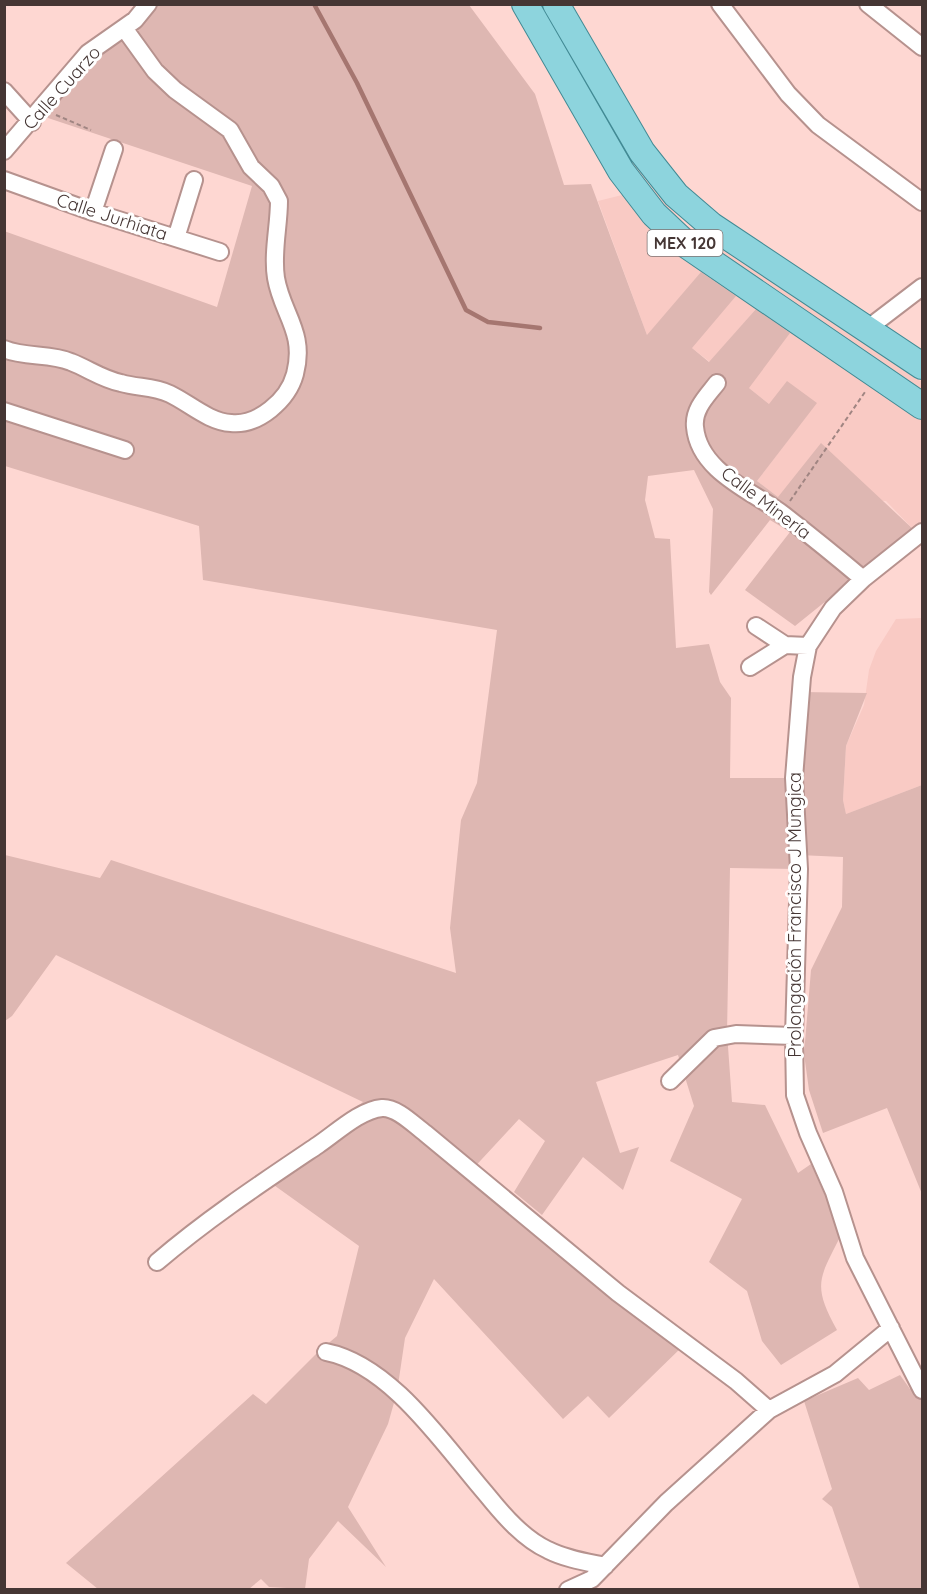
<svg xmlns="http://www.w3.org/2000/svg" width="927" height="1594" font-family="Quicksand,sans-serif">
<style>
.built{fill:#f9cac4}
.green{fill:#deb7b2}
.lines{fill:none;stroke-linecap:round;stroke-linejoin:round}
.stream{stroke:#a57670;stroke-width:4.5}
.street-casing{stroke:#b6928e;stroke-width:20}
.primary-casing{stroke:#428a94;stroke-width:28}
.path{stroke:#a08582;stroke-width:2;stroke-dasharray:4.5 3;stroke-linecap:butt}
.street{stroke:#fff;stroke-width:16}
.primary{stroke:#8dd4dd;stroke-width:26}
.labels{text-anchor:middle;stroke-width:6;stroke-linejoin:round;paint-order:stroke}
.shield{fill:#fff;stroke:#7d7271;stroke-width:1.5}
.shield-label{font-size:16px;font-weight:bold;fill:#453634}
.street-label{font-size:18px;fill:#453634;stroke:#fff}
</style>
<rect width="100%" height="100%" fill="#fed7d2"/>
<path class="built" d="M644 180 686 225 922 382V524L914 530 886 501 778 497 757 481 816 403 769 404 749 388 756 309 710 362 692 348 647 335 598 201 622 195Z
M922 618V785L846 814 843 800 846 746 864 705 869 670 876 651 896 619Z"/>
<path class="green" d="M140 5H469L535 94 564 185 591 184 647 335 701 272 736 296 692 348 709 362 756 309 790 333 749 388 769 404 787 381 817 403 757 481 778 497 821 443 914 530 795 626 745 590 790 532 770 520 711 595 709 592 713 509 694 470 648 476 645 500 655 538 670 539 676 648 709 644 720 682 731 698 730 778H794L802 692 867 693 846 746 843 800 846 814 922 785V1194L887 1108 823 1133 809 1090 804 1054 811 970 842 907 843 857 799 855V869L730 868 727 1033 732 1102 765 1105 798 1173 811 1164 842 1233C820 1278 811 1283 837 1330L781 1365 762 1341 747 1291 709 1262 742 1199 670 1161 694 1106 678 1055 596 1082 620 1153 639 1147 623 1190 583 1157 542 1215 514 1192 545 1141 519 1119 469 1173 684 1345 609 1418 588 1396 563 1419 434 1279 405 1338 397 1392 388 1424 348 1507 386 1567 338 1521 309 1559 305 1589 269 1587 261 1579 249 1589H98L66 1563 253 1394 266 1404 318 1352 337 1336 359 1246 264 1178 363 1102 56 955 12 1016 5 1021V855L100 878 111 860 456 973 450 928 461 820 477 783 497 630 203 580 199 526 5 466 4 231 217 307 252 186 45 117Z
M900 1375 910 1389 922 1383V1589H860L832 1507 822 1499 832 1489 804 1401 858 1378 869 1390Z"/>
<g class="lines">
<path class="stream" d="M314 4 357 83 466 310 488 322 540 328"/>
<g class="street-casing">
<path id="street" d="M720 4 788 94 818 125 922 202
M868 4 922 47
M4 91 32 122
M4 151 88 53 135 20 148 4
M4 180 93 212 220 252
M93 212 114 149
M176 238 194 180
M867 329 922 287
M4 349C26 358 50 353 71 362 89 369 102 379 121 383 138 388 153 386 170 394 189 403 209 422 231 423 258 426 288 400 295 374 306 332 282 314 276 278 272 253 279 226 279 201L271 186 251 167 230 130 175 90 155 71 124 28
M717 383C707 396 693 409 695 427 699 472 753 491 784 515 811 536 837 557 863 579
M4 411 125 450
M922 532 863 579 833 608 808 646 802 677 794 778 799 869 794 1036 795 1095 808 1133 834 1192 855 1258 922 1390
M756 626 785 645 808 646
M750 667 785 645
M670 1081 714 1038 736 1034 794 1036
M157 1262C207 1219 263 1182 318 1145 336 1133 360 1110 382 1108 397 1107 414 1125 425 1133L618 1293 736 1381 769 1410
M326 1352C392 1365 445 1447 487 1495 504 1516 524 1539 548 1550 566 1559 586 1562 605 1566
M568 1590 592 1579 666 1503 769 1410 835 1374 891 1328"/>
</g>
<g class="primary-casing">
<path id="primary" d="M525 4 621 171 654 214 688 246 922 406
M556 4 642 152 676 195 712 226 922 366"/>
</g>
<path class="path" d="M56 115 91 130
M790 501 865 392"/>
<use href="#street" class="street"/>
<use href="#primary" class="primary"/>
</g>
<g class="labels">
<rect class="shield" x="647.5" y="230" width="75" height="26" rx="4.5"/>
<g class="shield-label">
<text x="685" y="249">MEX 120</text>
</g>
<g class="street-label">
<text transform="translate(62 88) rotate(-48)" y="6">Calle Cuarzo</text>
<text transform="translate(112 217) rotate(18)" y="6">Calle Jurhiata</text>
<text transform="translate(766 503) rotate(37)" y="6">Calle Minería</text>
<text transform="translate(795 915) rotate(-90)" y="6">Prolongación Francisco J Mungica</text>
</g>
</g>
<rect width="927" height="1594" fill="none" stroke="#453634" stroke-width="12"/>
</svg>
